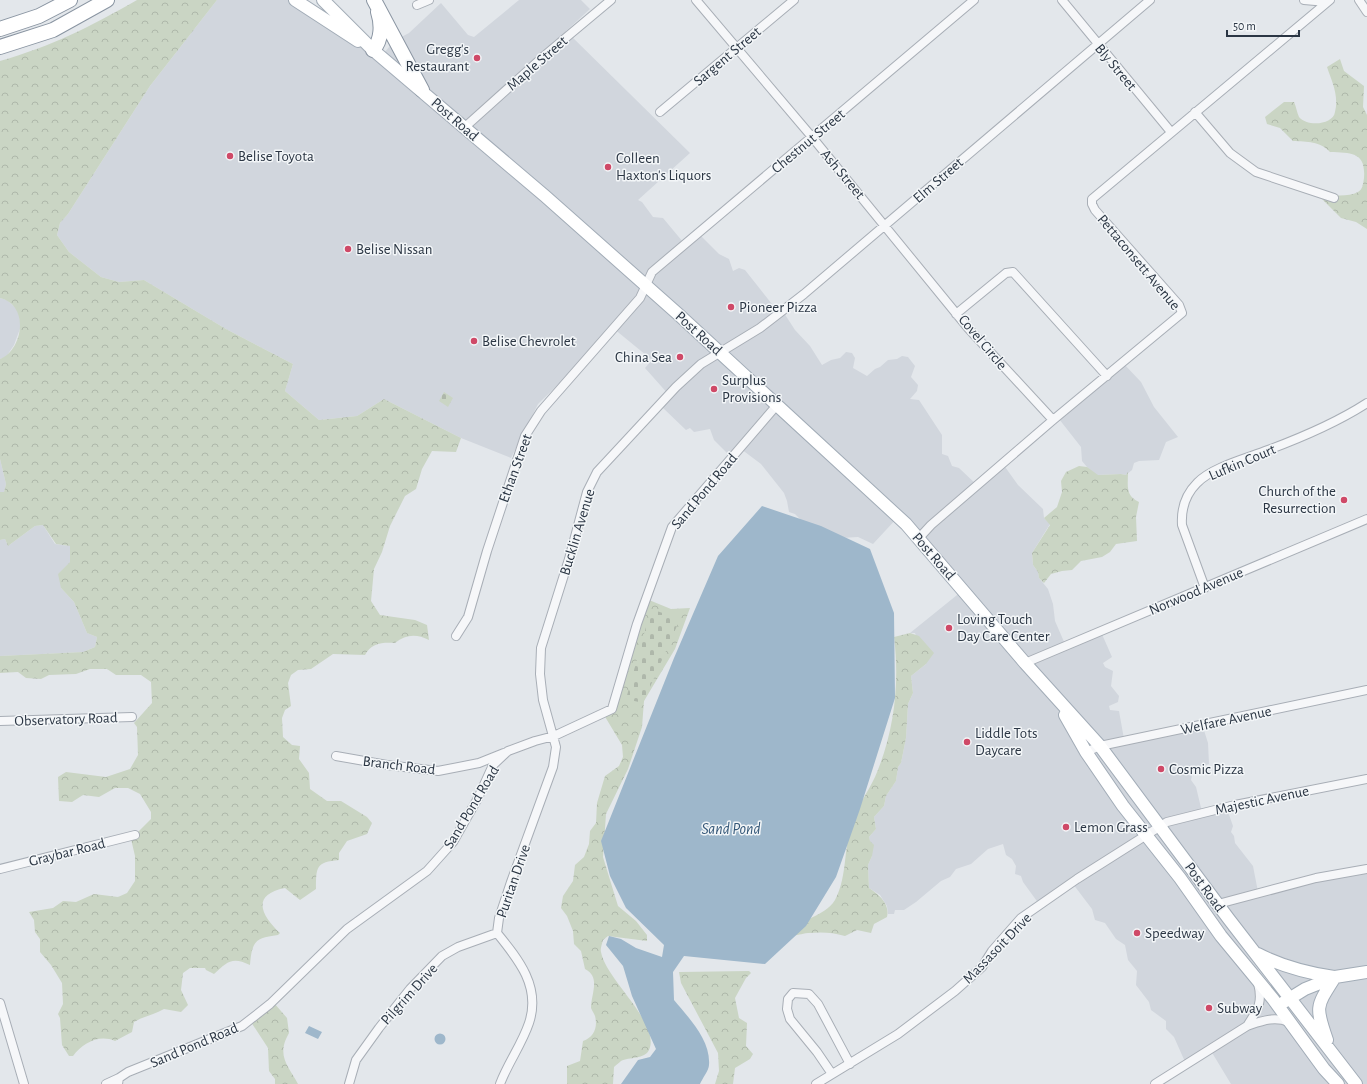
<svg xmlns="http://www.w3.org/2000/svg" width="1367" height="1084" font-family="'Alegreya Sans',sans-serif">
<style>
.built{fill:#d1d6dd}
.forest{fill:url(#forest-crowns)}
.cemetery{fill:url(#cemetery-stones)}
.water{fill:#9eb7cb}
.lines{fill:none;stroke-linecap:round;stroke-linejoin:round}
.street-casing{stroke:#a8aeb6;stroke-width:10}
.primary-casing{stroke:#a2acb7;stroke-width:14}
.highway-casing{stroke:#8a95a2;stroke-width:16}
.street{stroke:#f6f7f9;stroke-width:8}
.primary{stroke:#fff;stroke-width:12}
.highway{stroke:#fff;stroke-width:14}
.poi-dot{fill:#cf4967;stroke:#f3f6f8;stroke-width:1.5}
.labels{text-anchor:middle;stroke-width:3;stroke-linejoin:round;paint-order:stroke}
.poi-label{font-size:15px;fill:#2b3644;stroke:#f3f6f8;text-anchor:start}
.street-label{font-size:15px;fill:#2b3644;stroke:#f3f6f8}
.water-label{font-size:16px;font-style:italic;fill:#345778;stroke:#f3f6f8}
</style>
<defs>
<pattern id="forest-crowns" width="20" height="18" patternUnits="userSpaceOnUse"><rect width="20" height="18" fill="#cad5c4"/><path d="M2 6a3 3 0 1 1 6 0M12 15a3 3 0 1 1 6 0" fill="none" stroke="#aeb7aa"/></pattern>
<pattern id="cemetery-stones" width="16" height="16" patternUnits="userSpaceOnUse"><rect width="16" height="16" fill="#cad5c4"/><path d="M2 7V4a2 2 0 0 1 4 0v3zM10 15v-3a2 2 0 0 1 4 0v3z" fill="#aeb7aa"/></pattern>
</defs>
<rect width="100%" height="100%" fill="#e3e7eb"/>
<path class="built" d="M217 0H290L379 59 394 41 409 33 441 3 468 35 474 37 519 0H581L590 9 566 31 690 153 638 200 642 202 653 217 663 218 683 242 697 232 719 254 729 259 733 271 739 268 745 270 779 313H784L795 330 810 346 822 365 831 360 840 358 846 352 852 353 855 358 853 368 867 376 875 369 880 367 888 360 897 359 902 356 908 357 915 366 911 377 918 385 917 391 910 399 919 400 942 435V454L948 456 952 466 959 468 978 486 1003 464 1018 485 1043 509 1044 518 1050 524 1032 553 1033 565 1038 572 1039 578 1048 589 1053 604 1055 621 1065 644 1101 632 1112 657 1103 663 1105 667 1113 671 1111 686 1119 696 1118 702 1109 706 1110 710 1119 711 1124 739 1202 724 1208 743 1209 764 1193 770 1191 780 1196 787 1202 812 1227 809 1233 826 1231 832 1234 836 1235 843 1253 866 1258 892 1367 869V1084H1231L1211 1051 1186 1064 1174 1037 1166 1029V1021L1151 1010 1149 1002 1136 985 1137 971 1128 960 1125 945 1116 939 1105 923 1095 920 1092 909 1073 884 1039 904 1023 882 1021 876 1015 874 1016 866 1012 859 1006 855 1003 844 988 849 971 864 956 869 950 877 941 881 916 902 904 910H895L894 914H888L887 906 880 895 869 888 868 865 872 856 869 837 876 829 874 817 884 806 886 796 896 781 898 767 901 763 906 738 908 704 913 693 911 676 926 664 915 633H910L962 591 898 517 873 544 858 537 841 538 805 524 795 514 789 512 787 501 784 493 761 464 741 449 731 457 714 440 710 429 694 432 690 428 686 430 662 407 669 395 645 368 652 360 613 328 574 369 538 404 511 458 461 438 384 399 357 416 319 420 285 391 293 364 226 329 144 280 119 282 101 277 69 252 57 235 60 223 68 214 150 86Z
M0 298 7 300 18 310 21 326 14 345 6 357 0 359Z
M1124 364 1141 382 1154 407 1178 437 1166 442 1159 460 1139 461 1134 463 1132 470 1126 475 1121 474 1097 475 1092 473 1082 461 1081 447 1059 419Z
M0 459 6 484 4 492H0Z
M43 525 55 544 70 546V562L61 588 74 602 87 633 97 637 95 647 83 652 0 656V540L5 539 8 546 35 526Z"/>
<path class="forest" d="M137 0H217L150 86 68 214 60 223 57 235 69 252 101 277 119 282 144 280 226 329 293 364 285 391 319 420 357 416 384 399 461 438 456 452 432 451 422 469 416 489 405 496 390 526 382 552 374 569 371 601 380 615 415 620 427 625 429 640C417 634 406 634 395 643 383 642 371 643 365 655L333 654 311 669 298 670 291 675 288 683 291 706 285 710 282 718 283 737 292 745 300 746 299 759 309 773 310 789 327 801H341L367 817 372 823 367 834 347 841 339 853V860C316 862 316 867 316 889L300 900 285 888C250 895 262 916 280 933L278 935C255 938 252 941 250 965 232 956 227 962 214 974L206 970 205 968H190L183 973 181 990 188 1005 181 1012 164 1009C154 1015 144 1016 134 1022L132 1032 115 1041C99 1034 83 1043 73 1056H69L62 1045 60 1018 58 1014 63 1004 62 983 51 965 40 952V939L35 932 34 920 29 912 53 908 63 901 76 902 94 894 118 897 127 893 135 881V856L131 839 151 819V812L140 794 128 788H115L99 797 83 795 72 802 59 801 58 777 66 772 106 777 130 769 138 755 137 727 134 723 152 703 151 682 141 675H116L107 669H90L76 674 49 675 41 679 26 678 18 672 0 673V656L83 652 95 647 97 637 87 633 74 602 61 588 58 574 70 562V546L56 544 43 525 35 526 8 546 5 539 0 540V492H4L6 484 0 459V359C23 350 30 305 0 298V61C52 46 90 27 137 0Z
M1340 59 1344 71 1364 86 1363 107 1367 115V229L1356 222 1341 218 1322 199 1325 195C1335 195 1349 197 1358 192 1363 189 1363 184 1364 178 1366 152 1352 153 1330 152 1320 141 1307 142 1293 141L1280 128 1267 124 1265 117 1284 102H1294C1296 106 1297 113 1299 117 1307 127 1333 125 1335 112 1339 95 1332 82 1327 67Z
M1079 466 1087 467 1098 475 1121 474 1126 475 1128 472C1128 485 1125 496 1139 502L1136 517 1137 541 1116 544 1110 552 1102 557 1081 561 1072 570 1062 571 1051 574 1044 583 1039 578 1038 572 1033 565 1032 553 1050 525 1044 518 1057 507 1062 492 1061 481 1066 472Z
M649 600 671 609 690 608 675 649 644 701 642 727 628 769 606 814 603 857 618 906 636 921 647 935V941L608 936 603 940C602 944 600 949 601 952 606 980 661 1023 649 1050 645 1059 629 1057 621 1061 619 1063 616 1065 614 1067L613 1084H567V1066L580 1061 583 1041C594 1037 598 1027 595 1016 594 1013 592 1011 591 1008 591 994 601 977 585 969L581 951 574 944 573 931 567 916 561 908 563 896 573 881 575 865 584 857 589 844 590 831 596 823 597 803 605 776 619 766 623 757 622 745 604 715 612 709Z
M910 633 919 636 934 653 926 664 911 676 913 693 908 704 906 738 901 763 898 767 896 781 886 796 884 806 874 817 876 829 869 837 870 841 874 845 872 856 868 865 869 888C879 895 890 903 887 917L874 924 871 933 857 930 845 936C832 932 821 932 808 933 799 934 795 937 786 935 797 919 824 918 835 900 848 876 843 846 853 820 858 805 868 792 875 777 894 733 900 684 894 637Z
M749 971 751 973 746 978 735 998 739 1018 747 1023 746 1046 753 1054 750 1059 735 1068 733 1084H715L719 1071 718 1053 681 983 679 972Z
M274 1003 287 1018 289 1033C276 1056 288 1065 298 1084H275V1079L269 1071 268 1048 251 1022Z"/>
<path class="cemetery" d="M444 392 453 398 448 407 439 401Z
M651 609 680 619 643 703 626 699Z"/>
<path class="water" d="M762 506 821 526 870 549 894 613 895 698 860 809 836 877 806 926 765 964 684 956 673 972 674 1000C688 1017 711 1040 709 1065 709 1070 702 1079 700 1084H621L638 1060 650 1057 656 1049 632 996 623 966 606 945 609 936 621 939 636 948 662 957 664 945 626 908 610 876 601 841 674 658 718 556Z
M309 1026 322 1032 318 1039 305 1033Z
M434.5 1039a5.5 5.5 0 1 1 11 0a5.5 5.5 0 1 1-11 0Z"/>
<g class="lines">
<g class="street-casing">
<path id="street" d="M696 0 812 137 968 328 1053 420
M1062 0 1171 132
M1304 0 1327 2
M1359 0 1367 12
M417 5 429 0
M660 112 794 0
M1195 112 1230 153 1256 172 1334 198
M465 127 544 56 611 0
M956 314 1006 273 1013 272 1107 376
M919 538 931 525 1053 420 1182 313 1179 305 1095 210 1092 204V199L1330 0
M1205 588 1182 525C1181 509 1185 495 1197 483 1212 467 1248 458 1268 450 1303 437 1336 423 1367 403
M456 636 468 617 487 551 525 436 541 411 640 298 652 272 974 0
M1025 663 1367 519
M0 721 132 717
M1086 752 1100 746 1367 690
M336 756 387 765 438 771 479 763 504 753
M0 869 135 835
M1218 904 1316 878 1367 869
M0 1003 24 1084
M1247 1026C1258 1009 1263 1003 1258 983
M832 1074 817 1052 790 1019 787 1009 788 999 793 993 809 994 818 1004 850 1064
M106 1084 119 1078
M118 1084 119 1078 128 1072 242 1026 270 1004 347 929 427 871 453 842 478 798 493 765 508 751 535 741 554 736 612 709 637 624 672 527 777 405
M349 1084 356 1060 379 1028 410 989 442 956 458 947 497 933
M500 1084C508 1063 522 1044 529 1023 541 987 519 960 497 933L499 918 511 882 553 767 556 747 543 700 540 674 541 648 569 559 587 492 597 472 676 387 701 364 760 328 804 294 1150 0
M816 1084 898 1034 955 991 982 967 992 951 1021 918 1077 879 1167 822 1235 805 1367 779
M1155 1084 1247 1026C1262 1021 1274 1016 1289 1022"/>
</g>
<g class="primary-casing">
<path id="primary" d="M295 0 358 41
M323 0 373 50 545 196 678 314 906 524 1025 663 1100 746 1228 918 1356 1084
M1065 715 1086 752 1123 806 1180 878 1221 936 1273 999 1324 1069 1338 1084
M1258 954C1281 966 1308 973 1334 977
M1284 1002 1305 989 1335 977 1367 972
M1327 1040C1315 1006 1316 1007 1335 977"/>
</g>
<g class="highway-casing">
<path id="highway" d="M374 0 422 90
M0 29 39 16 70 0
M0 47 53 30 107 0
M373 50C382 40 382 24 378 12"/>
</g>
<use href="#street" class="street"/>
<use href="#primary" class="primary"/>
<use href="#highway" class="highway"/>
</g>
<g class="poi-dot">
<circle cx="477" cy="58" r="4"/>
<circle cx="230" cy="156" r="4"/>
<circle cx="608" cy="167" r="4"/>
<circle cx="348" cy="249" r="4"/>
<circle cx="731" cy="307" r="4"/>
<circle cx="474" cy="341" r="4"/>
<circle cx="680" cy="357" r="4"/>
<circle cx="714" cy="389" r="4"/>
<circle cx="1344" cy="500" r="4"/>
<circle cx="949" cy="628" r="4"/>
<circle cx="967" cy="742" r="4"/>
<circle cx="1161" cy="769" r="4"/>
<circle cx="1066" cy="827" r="4"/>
<circle cx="1137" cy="933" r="4"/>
<circle cx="1209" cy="1008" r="4"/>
</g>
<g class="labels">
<g class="poi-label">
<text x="469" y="54" text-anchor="end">Gregg's<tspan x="469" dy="17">Restaurant</tspan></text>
<text x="238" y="161">Belise Toyota</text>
<text x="616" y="163">Colleen<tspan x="616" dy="17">Haxton's Liquors</tspan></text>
<text x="356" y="254">Belise Nissan</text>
<text x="739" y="312">Pioneer Pizza</text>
<text x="482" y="346">Belise Chevrolet</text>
<text x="672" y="362" text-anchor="end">China Sea</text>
<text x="722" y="385">Surplus<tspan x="722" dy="17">Provisions</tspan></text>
<text x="1336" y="496" text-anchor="end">Church of the<tspan x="1336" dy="17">Resurrection</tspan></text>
<text x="957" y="624">Loving Touch<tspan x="957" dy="17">Day Care Center</tspan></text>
<text x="975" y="738">Liddle Tots<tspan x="975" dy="17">Daycare</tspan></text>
<text x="1169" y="774">Cosmic Pizza</text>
<text x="1074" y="832">Lemon Grass</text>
<text x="1145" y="938">Speedway</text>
<text x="1217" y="1013">Subway</text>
</g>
<g class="street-label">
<text transform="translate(727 56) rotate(-40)" y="5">Sargent Street</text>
<text transform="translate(537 63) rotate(-41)" y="5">Maple Street</text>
<text transform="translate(1116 67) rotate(50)" y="5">Bly Street</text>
<text transform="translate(455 119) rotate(41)" y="5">Post Road</text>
<text transform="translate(808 141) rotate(-40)" y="5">Chestnut Street</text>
<text transform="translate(843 174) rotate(50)" y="5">Ash Street</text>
<text transform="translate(938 180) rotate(-41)" y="5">Elm Street</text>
<text transform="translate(1139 262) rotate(50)" y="5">Pettaconsett Avenue</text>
<text transform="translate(699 333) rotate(42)" y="5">Post Road</text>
<text transform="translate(983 342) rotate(50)" y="5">Covel Circle</text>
<text transform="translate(1242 462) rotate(-23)" y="5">Lufkin Court</text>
<text transform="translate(515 468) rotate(-70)" y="5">Ethan Street</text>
<text transform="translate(704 491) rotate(-50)" y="5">Sand Pond Road</text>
<text transform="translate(577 532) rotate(-73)" y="5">Bucklin Avenue</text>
<text transform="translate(934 556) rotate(49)" y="5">Post Road</text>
<text transform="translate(1196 591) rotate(-23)" y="5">Norwood Avenue</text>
<text transform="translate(66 719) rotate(-2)" y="5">Observatory Road</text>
<text transform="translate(1226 720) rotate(-12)" y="5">Welfare Avenue</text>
<text transform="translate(399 765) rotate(7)" y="5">Branch Road</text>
<text transform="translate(1262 800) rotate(-12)" y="5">Majestic Avenue</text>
<text transform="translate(471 807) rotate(-59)" y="5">Sand Pond Road</text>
<text transform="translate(67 852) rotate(-14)" y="5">Graybar Road</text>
<text transform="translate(513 881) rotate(-71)" y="5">Puritan Drive</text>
<text transform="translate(1205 887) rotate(54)" y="5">Post Road</text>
<text transform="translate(997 948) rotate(-46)" y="5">Massasoit Drive</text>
<text transform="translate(409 994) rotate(-48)" y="5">Pilgrim Drive</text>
<text transform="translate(194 1045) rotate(-23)" y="5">Sand Pond Road</text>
</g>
<g class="water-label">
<text x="731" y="834">Sand Pond</text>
</g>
</g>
<path d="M1227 30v6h72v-6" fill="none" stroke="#2b3644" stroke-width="2"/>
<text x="1233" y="30" font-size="12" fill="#2b3644" stroke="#f3f6f8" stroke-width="3" paint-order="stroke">50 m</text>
</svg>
